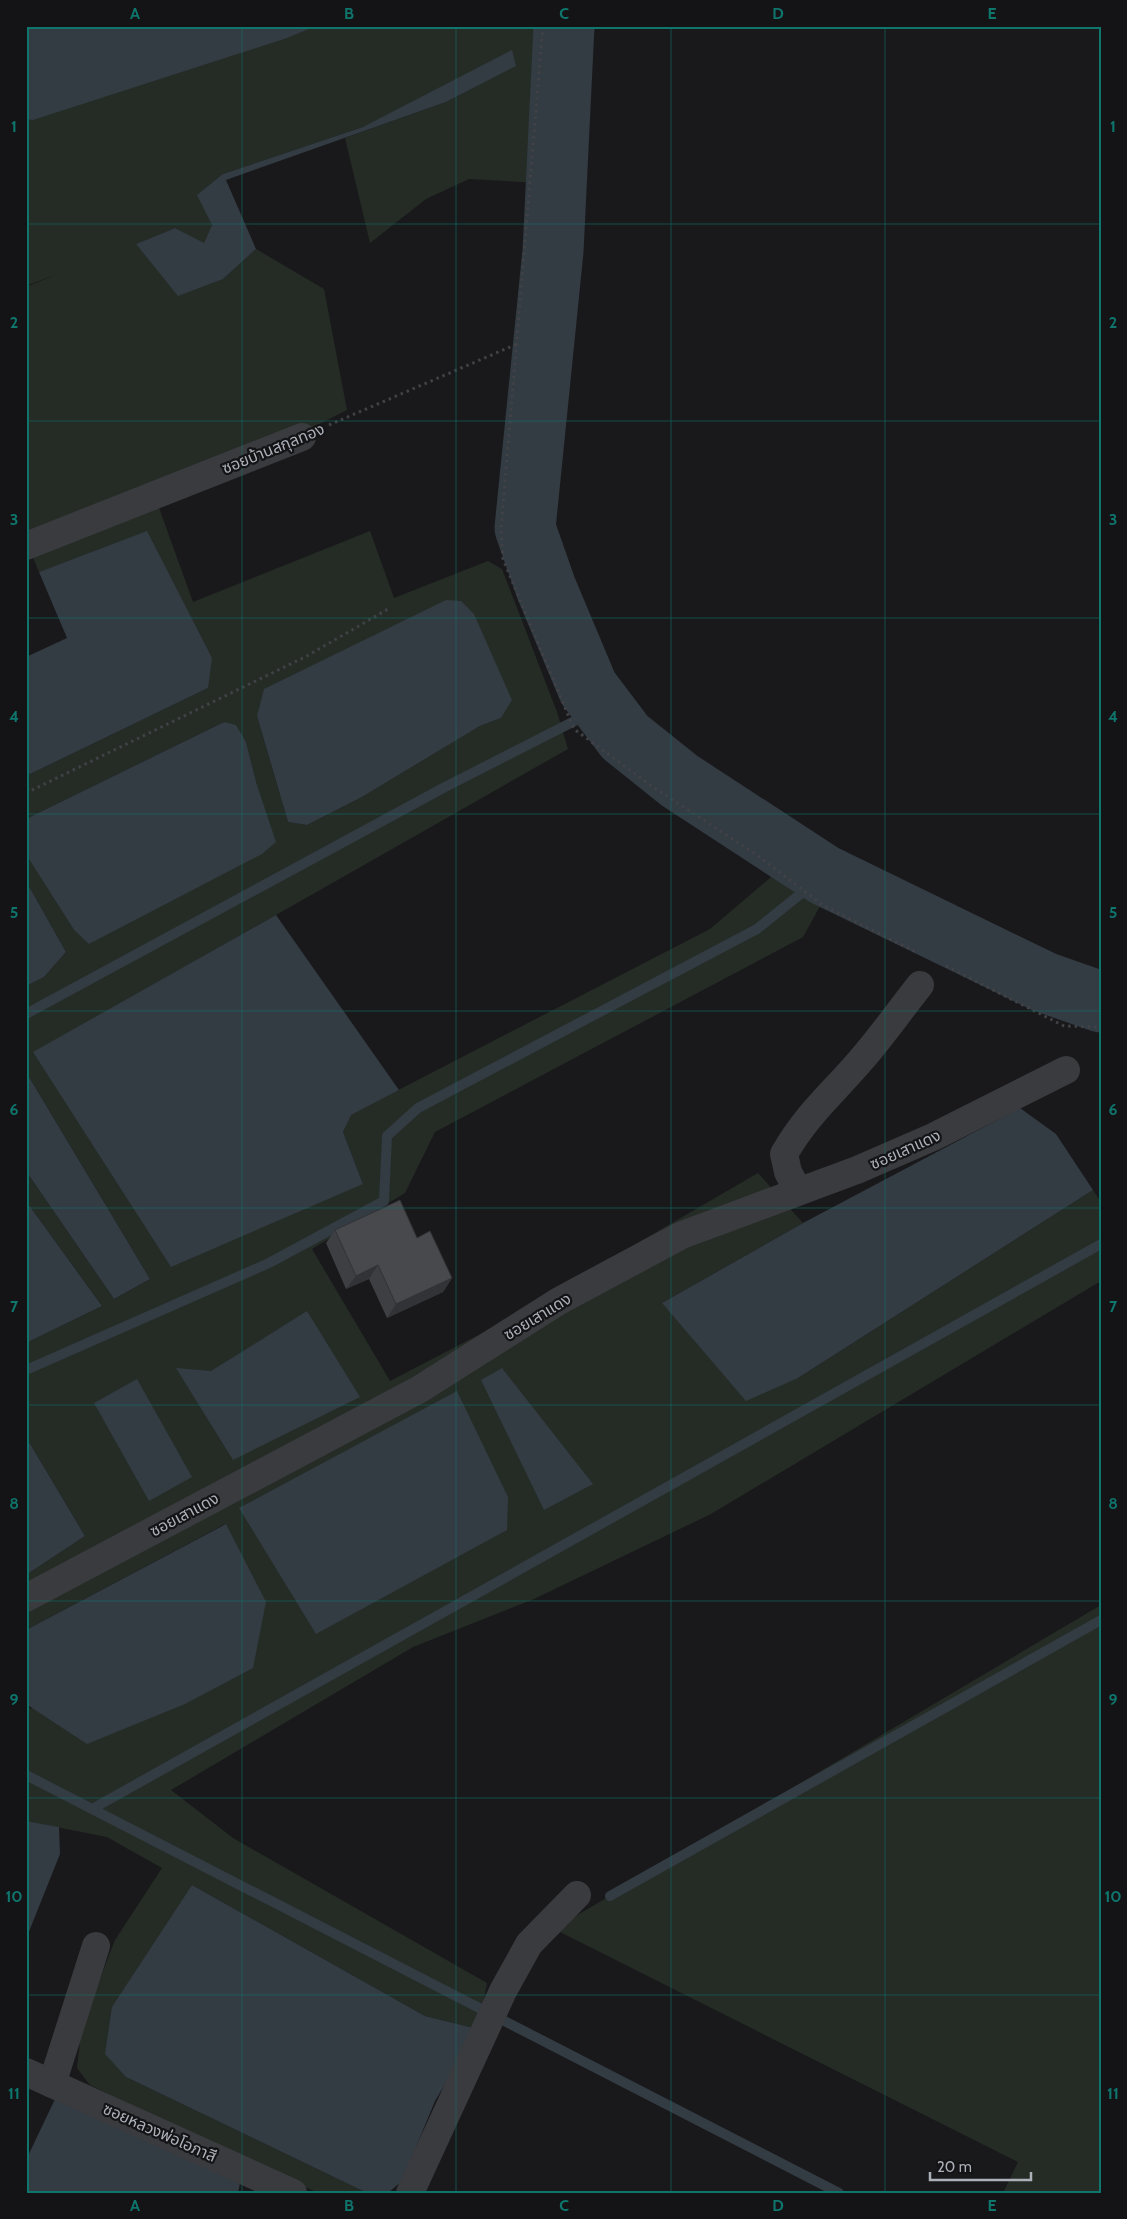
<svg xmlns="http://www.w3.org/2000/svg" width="1127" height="2219" font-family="Cabin,'Noto Sans Thai',sans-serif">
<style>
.green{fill:#252c26;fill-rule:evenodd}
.water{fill:#333b43}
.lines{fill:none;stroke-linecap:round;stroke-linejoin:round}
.stream{stroke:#333b43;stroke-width:10}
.river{stroke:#333b43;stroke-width:61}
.path{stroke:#404246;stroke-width:3;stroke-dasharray:2.5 4;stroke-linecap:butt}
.minor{stroke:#3a3b3f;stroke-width:28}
.wall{fill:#3e3f42}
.shaded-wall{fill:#323336}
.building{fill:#48494d;stroke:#323336}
.grid{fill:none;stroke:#0f766e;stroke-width:1;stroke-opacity:0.55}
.labels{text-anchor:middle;stroke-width:4.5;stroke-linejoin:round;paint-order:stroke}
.street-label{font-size:16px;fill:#acb0b9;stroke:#141416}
.neatline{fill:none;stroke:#0f766e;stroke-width:2}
.grid-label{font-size:16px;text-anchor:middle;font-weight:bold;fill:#0f766e}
</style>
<rect width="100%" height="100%" fill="#19191b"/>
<path class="green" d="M26 26H535L533 64 545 86 539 183 469 179 426 199 370 243 345 138 446 102 482 83 363 127 223 174 212 225 204 244 175 228 136 244 223 279 256 249 324 289 347 410 158 505 193 602 370 531 394 598 488 561 502 569 557 712 568 749 33 1053 363 1184 343 1132 350 1115 710 929 784 866 824 899 803 937 435 1132 405 1193 312 1249 390 1381 486 1331 758 1173 803 1223 662 1303 798 1378 1093 1190 1101 1202V1281L711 1514 534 1599 413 1647 171 1790 233 1838 487 1983 478 2029 425 2016 192 1885 126 2077 367 2193H319L265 2170 90 2085 77 2068 82 2025 115 1940 162 1868 107 1837 26 1821V1704L31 1709 225 1524 26 1630V1575L85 1536 26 1437V1343L102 1306 26 1201V1171L114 1299 150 1279 26 1072V986L44 977 66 952 26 881V853L74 930 90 944 257 785 246 742 224 722 30 817 26 823V776L208 688 147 532 39 572 26 541V287L60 273 26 286ZM257 716 501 718 480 726 362 797 307 825 288 822Z
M1101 1605V2193H1003L1018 2162 554 1929Z"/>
<path class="water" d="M26 26H316L287 38 33 120 26 119Z
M512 50 516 66 446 102 226 180 256 249 223 279 178 296 136 244 175 228 204 243 212 225 197 195 223 174 363 127Z
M147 531 212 658 208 688 26 776V657L67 638 39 572Z
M446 600 461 601 474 614 512 700 501 718 480 726 362 797 307 825 288 822 257 716 264 689Z
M224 722 236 725 246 742 257 785 276 842 262 854 89 944 74 930 29 859C24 848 23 827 30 817Z
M26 881 66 952 44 977 26 986Z
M276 915 399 1090 351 1115 343 1132 363 1184 171 1267 33 1052Z
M26 1072 150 1279 114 1299 26 1171Z
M1020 1108 1056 1134 1093 1190 798 1378 746 1401 662 1303 803 1223Z
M26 1201 102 1306 26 1343Z
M307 1311 360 1397 233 1460 176 1368 211 1371Z
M502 1368 593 1484 544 1510 481 1380Z
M137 1379 192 1477 149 1501 94 1403Z
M457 1391 508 1497 507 1530 316 1634 239 1508Z
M26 1437 85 1536 26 1575Z
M226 1524 266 1602 253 1668 185 1704 87 1744 26 1704V1630Z
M26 1821 59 1827 60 1854 26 1939Z
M192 1885 425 2016 478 2029 435 2101 402 2181 388 2193H367L126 2077 105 2054 112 2007Z
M56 2097 240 2183 238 2193H26V2160Z"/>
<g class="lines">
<path class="stream" d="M26 1014 445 787 602 707
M26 1370 269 1263 384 1201 387 1136 418 1108 757 929 824 875
M26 1775 839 2193
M92 1809 1101 1244
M610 1896 1101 1620"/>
<path class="river" d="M564 26 553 251 525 528 546 588 588 688 625 737 680 781 824 875 1044 982 1101 1002"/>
<path class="path" d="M543 26 501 530 503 559 574 729 653 787 754 853 824 906 918 953
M329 425 517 344
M26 793 307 656 388 609
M946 966 1064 1026 1101 1027"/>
<path class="minor" d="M26 546 302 437
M798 1191 788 1172 784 1154C807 1114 832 1094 861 1060 882 1036 900 1010 920 985
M26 1598 420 1389 559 1301 682 1235 857 1170 933 1137 1066 1070
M26 2072 293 2193
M52 2084 96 1946
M410 2193 503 1991 529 1944 577 1895"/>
</g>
<path class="wall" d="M335 1230 452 1278 443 1292 387 1318 369 1279 346 1289 326 1243Z"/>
<path class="shaded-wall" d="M378 1265 369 1279 346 1289 356 1276Z
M452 1278 443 1292 387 1318 396 1304Z"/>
<path class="building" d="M400 1200 417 1238 430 1231 452 1278 396 1304 378 1265 356 1276 335 1230Z"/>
<path class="grid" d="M242 26V2193M456 26V2193M671 26V2193M885 26V2193M26 224H1101M26 421H1101M26 618H1101M26 814H1101M26 1011H1101M26 1208H1101M26 1405H1101M26 1601H1101M26 1798H1101M26 1995H1101"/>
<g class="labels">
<g class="street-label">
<text transform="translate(273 448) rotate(-22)" y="6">ซอยบ้านสกุลทอง</text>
<text transform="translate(905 1149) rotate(-24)" y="6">ซอยเสาแดง</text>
<text transform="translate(537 1316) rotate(-31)" y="6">ซอยเสาแดง</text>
<text transform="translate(184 1514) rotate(-28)" y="6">ซอยเสาแดง</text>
<text transform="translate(160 2132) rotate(24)" y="6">ซอยหลวงพ่อโอภาสี</text>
</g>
</g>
<rect width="1127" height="2219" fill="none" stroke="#141416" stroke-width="55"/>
<path d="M930 2172v8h101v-8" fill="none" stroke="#acb0b9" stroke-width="2.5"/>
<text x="937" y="2172" font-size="15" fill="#acb0b9" stroke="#141416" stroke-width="4" paint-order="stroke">20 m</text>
<rect x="28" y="28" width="1072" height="2164" class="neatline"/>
<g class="grid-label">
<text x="135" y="19">A</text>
<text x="349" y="19">B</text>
<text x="564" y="19">C</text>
<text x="778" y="19">D</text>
<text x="992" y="19">E</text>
<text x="14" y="132">1</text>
<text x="1113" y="132">1</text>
<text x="14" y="328">2</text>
<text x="1113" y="328">2</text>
<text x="14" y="525">3</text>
<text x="1113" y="525">3</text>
<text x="14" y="722">4</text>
<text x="1113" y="722">4</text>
<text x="14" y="918">5</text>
<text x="1113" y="918">5</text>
<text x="14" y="1115">6</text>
<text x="1113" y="1115">6</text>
<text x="14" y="1312">7</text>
<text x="1113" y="1312">7</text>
<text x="14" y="1509">8</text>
<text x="1113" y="1509">8</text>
<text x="14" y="1705">9</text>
<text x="1113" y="1705">9</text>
<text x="14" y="1902">10</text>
<text x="1113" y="1902">10</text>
<text x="14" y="2099">11</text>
<text x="1113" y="2099">11</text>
<text x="135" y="2211">A</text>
<text x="349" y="2211">B</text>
<text x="564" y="2211">C</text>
<text x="778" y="2211">D</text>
<text x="992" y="2211">E</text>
</g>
</svg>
